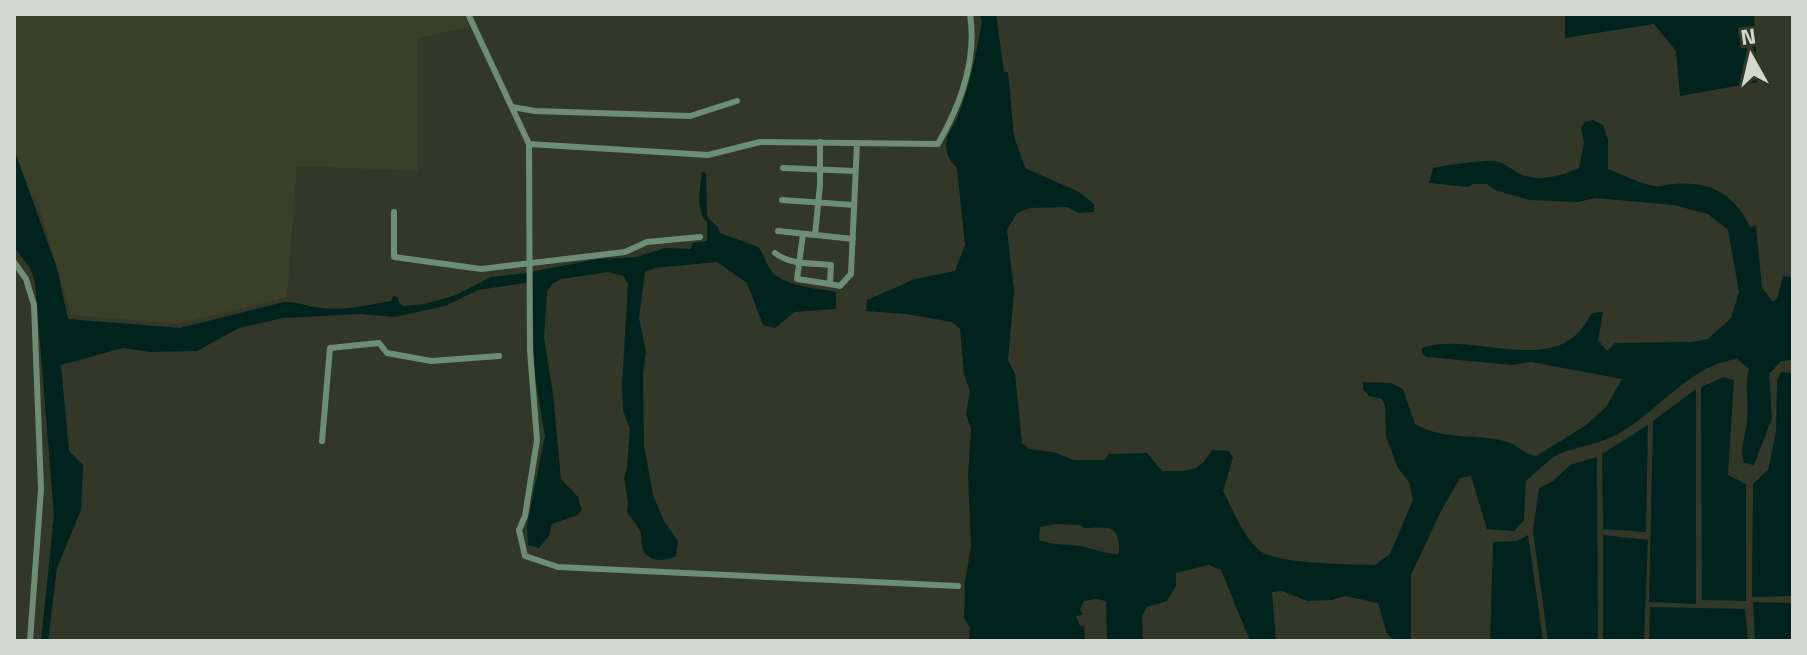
<svg xmlns="http://www.w3.org/2000/svg" width="1807" height="655" font-family="'Titillium Web',sans-serif">
<style>
.built{fill:#393f29}
.water{fill:#00231e;fill-rule:evenodd}
.lines{fill:none;stroke-linecap:round;stroke-linejoin:round}
.street{stroke:#6e8d75;stroke-width:6}
</style>
<rect width="100%" height="100%" fill="#333728"/>
<path class="built" d="M14 14H463L469 27 418 38V171L297 166 287 297 178 324 71 315 36 196 14 201Z"/>
<path class="water" d="M980 14H996L1004 72H1008L1014 136 1025 168 1079 192 1094 204V212L1079 213 1067 207 1030 208 1017 213 1007 230 1014 291 1008 360 1015 373 1022 443 1029 449 1053 452 1074 460H1104L1109 454 1147 453 1162 471C1188 471 1198 474 1212 450L1229 451 1233 458 1223 491C1232 508 1244 538 1259 550 1277 565 1350 564 1375 565L1390 554 1413 500 1409 482 1398 468 1386 437 1385 406 1382 399 1369 396 1363 389V382L1391 383 1403 389 1415 424C1444 441 1477 433 1508 442 1518 446 1524 454 1536 456L1585 426 1606 407 1622 379 1531 362 1512 365 1427 357 1422 354V348C1464 332 1541 370 1577 334 1583 329 1587 320 1592 313L1603 312 1598 340 1607 351 1615 343 1692 342 1708 339 1731 318 1739 292 1728 230 1708 214 1674 205 1595 198 1578 202 1529 200 1495 190 1487 184H1473L1468 187 1429 183 1433 168C1438 166 1491 159 1495 161 1504 163 1510 168 1518 173 1537 183 1561 176 1579 168L1584 144 1581 128 1585 122 1593 120 1603 125 1608 140V169C1622 174 1640 184 1655 186 1661 187 1668 184 1674 184 1711 181 1734 194 1750 227L1756 226 1762 288 1773 302 1777 299 1783 276 1793 277V360L1781 361 1769 374 1772 418 1754 465 1744 463C1739 448 1746 435 1747 420 1749 403 1744 385 1749 369L1737 359C1692 364 1660 409 1623 431 1600 445 1582 445 1559 454 1548 459 1536 473 1526 481L1524 520 1514 531 1487 529 1471 476 1460 478 1441 511 1411 575V640L1395 641 1387 634 1378 603 1345 596 1332 600 1307 601 1282 591 1272 592 1276 641H1250L1221 570 1209 565 1176 573V586L1167 601 1147 607 1142 616 1143 641H1103L1107 640 1106 601 1096 599 1084 601 1080 609 1083 615 1076 616 1080 626H1084L1085 641H969L970 628 964 618 965 582 971 546 968 477 971 429 966 414 970 391 964 374 960 329 952 322 906 314 866 311 867 300 915 279 955 271 965 245 957 168C951 161 947 157 946 147 945 135 953 128 957 118 970 88 976 53 982 21ZM1056 524 1080 525 1084 528C1108 527 1121 524 1119 554 1102 554 1089 546 1072 545 1059 544 1053 545 1039 540L1040 527Z
M1565 14H1754L1758 82 1680 96 1676 51 1654 24 1565 38Z
M14 149 57 268 68 319 180 328 284 302C298 301 308 307 321 308 345 311 368 305 391 301L393 296 398 297 399 303 403 306 425 304 456 295 491 277 526 273 598 259 637 257 665 248 690 249 693 243 707 241V222C695 210 700 188 702 172L706 173 707 217 718 227 720 233 758 247C765 255 766 266 774 274 790 287 816 288 836 292V309L794 312 775 328 763 325 747 283 717 262 655 268 645 272 639 318 646 352 643 373 644 445 653 495 664 521 678 541 676 556C664 562 647 563 642 547 641 543 642 539 641 534 640 527 631 519 627 512L628 503 624 478 627 468 630 429 623 411 622 386 628 283 623 276 609 272 561 279 552 284 547 292 544 338 553 394 561 479 578 497 582 510 577 515 552 524 549 536 539 548 528 545 527 525 545 436 535 376 531 282 478 290 445 306 395 317 360 314 283 318 239 328 197 351 150 352 123 348 61 365 69 451 83 465 81 510 57 568 48 641H41L54 515 35 282 30 268 14 247Z
M1781 372 1793 373V596L1752 597 1753 484 1768 470 1776 432 1777 380Z
M1724 377 1734 380 1728 475 1746 484V601L1702 600 1701 387Z
M1696 389V604L1649 602 1653 421Z
M1648 425 1646 532 1603 529 1602 454Z
M1597 457 1598 641H1548L1533 531 1539 488 1553 481 1570 465Z
M1528 535 1543 641H1490L1493 542 1517 541Z
M1603 535 1648 540 1644 641H1603Z
M1753 602 1793 603V641H1755Z
M1650 607 1745 609 1748 641H1649Z"/>
<g class="lines">
<path class="street" d="M468 14 529 144 530 351 537 440 525 516 519 530 525 556 558 567 958 586
M512 107 535 111 690 116 737 101
M529 144 708 155 760 142 938 144C960 106 977 59 970 14
M783 168 855 171
M782 200 854 205
M394 212V257L481 269 625 252 647 242 700 237
M778 231 853 239
M815 235 820 185V142
M775 253C790 265 811 263 831 265L830 284 797 279 803 234
M14 262 26 279 34 305 41 489 30 641
M830 284 840 286 851 274 857 143
M322 441 330 348 379 343 387 353 431 361 499 356"/>
</g>
<rect width="1807" height="655" fill="none" stroke="#d4d7cd" stroke-width="32"/>
<g transform="translate(1751 56) rotate(352)" stroke="#333728" stroke-width="6" paint-order="stroke">
<path d="M0-6L14 30L0 20L-14 30Z" fill="#d4d7cd"/>
<text y="-12" font-size="22" font-weight="bold" text-anchor="middle" fill="#d4d7cd">N</text>
</g>
</svg>
